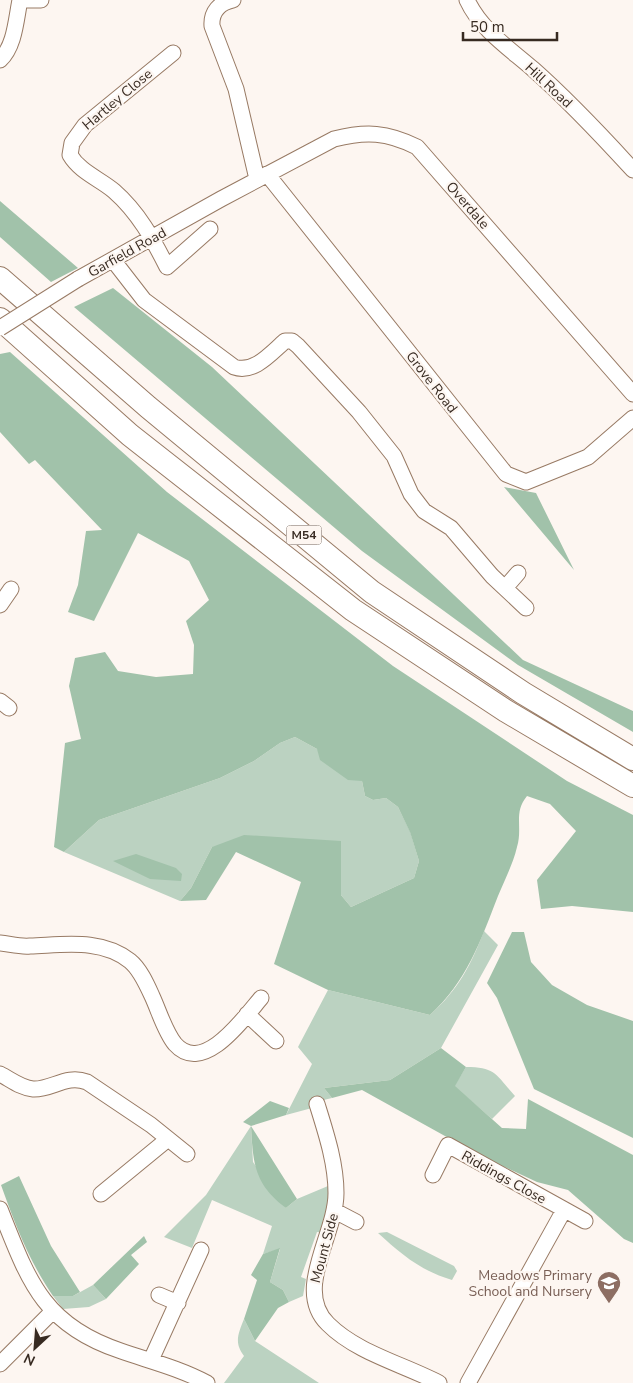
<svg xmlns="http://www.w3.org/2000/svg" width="633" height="1383" font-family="'Nunito Sans',sans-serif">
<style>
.green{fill:#bbd2c1}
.forest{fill:#a1c2aa}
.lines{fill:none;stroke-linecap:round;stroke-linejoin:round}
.minor-casing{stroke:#987a64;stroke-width:17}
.highway-casing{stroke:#987a64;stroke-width:24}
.minor{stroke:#fff;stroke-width:15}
.highway{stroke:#fff;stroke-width:22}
.minor-bridge-casing{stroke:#987a64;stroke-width:17;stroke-linecap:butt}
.minor-bridge{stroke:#fff;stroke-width:15}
.labels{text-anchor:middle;stroke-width:4.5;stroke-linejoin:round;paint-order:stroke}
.shield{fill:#fdf6f1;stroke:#72675f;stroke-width:1}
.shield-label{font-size:12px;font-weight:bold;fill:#372a21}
.street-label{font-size:14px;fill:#372a21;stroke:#fdf6f1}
.education-label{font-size:14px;fill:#785e54;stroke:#fdf6f1;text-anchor:end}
</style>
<rect width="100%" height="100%" fill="#fdf6f1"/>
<path class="green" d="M295 737 317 749 362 781 365 796 373 800 386 798 398 807 410 831 419 861 414 878 351 907 341 895V841L212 847 191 888 180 901 64 852 99 820 220 778 254 761 280 743Z
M484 931 498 945 441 1048 390 1080 324 1088 332 1098 311 1103 312 1108 286 1115 312 1064 298 1047 328 990 430 1015C458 990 471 965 484 931Z
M466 1067C496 1067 496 1075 515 1096L492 1119 455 1087 453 1088Z
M251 1126 253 1162 286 1208 297 1199 328 1186 329 1197 324 1233 317 1232 301 1277 306 1279 303 1296 289 1302 283 1290 270 1282 280 1249 263 1254 272 1226 212 1200 192 1248 164 1237 206 1195Z
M387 1232 454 1266 457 1271 452 1280C421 1271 401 1254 378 1233Z
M93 1285 106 1299 89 1307 63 1309 53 1296H73Z
M244 1319 255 1341 319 1383H224L244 1356C234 1343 238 1334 244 1319Z"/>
<path class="forest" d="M0 201 78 268 51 282 0 237Z
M113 288 212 367 523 660 633 711V732L518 665 362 551 74 307Z
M10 352 167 492 393 666 567 781 633 815V912L572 906 541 909 537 880 576 831 550 804 527 796C513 813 523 827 517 847 513 864 505 879 498 896 480 942 467 981 430 1015L328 990 274 964 301 882 236 852 206 900 180 901 191 888 212 847 244 835 341 841V895L351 907 414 878 419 861 410 832 398 807 386 798 373 800 365 796 362 781 348 780 320 760 317 749 295 737 280 743 254 761 220 778 99 820 64 852 54 847 65 743 81 739 69 686 75 658 105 652 118 671 156 677 193 674 194 645 186 621 209 600 189 561 138 533 94 621 68 612 78 585 86 531 102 530 35 460 29 464 0 432V354Z
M504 487 536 493 574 570Z
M136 854 176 868 182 874 181 881 150 879 113 861Z
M512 932H524L531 962 552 985 587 1005 633 1021V1138L534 1089 497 998 487 983Z
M441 1048 466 1067 455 1086 502 1128 526 1129 528 1099 633 1155V1243L624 1239 568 1190 537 1182 481 1156 362 1090 332 1098 324 1088 390 1080Z
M270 1101 289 1108 286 1115 251 1126 297 1199 286 1208C254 1184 253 1163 251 1126L243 1122Z
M19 1176 51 1246 80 1292 73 1296H53C29 1261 15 1224 1 1185Z
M144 1236 147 1242 131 1255 139 1264 106 1299 93 1285Z
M280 1248 270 1282 283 1290 289 1302 278 1308 255 1341 244 1319 257 1280 251 1275 263 1254Z"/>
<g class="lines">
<g class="minor-casing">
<path id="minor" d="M26 0H41
M233 0C219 3 211 12 212 26L236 89 257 179
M467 0C481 30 509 48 533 69 568 100 601 135 633 170
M173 53 85 125 72 143 70 155C80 172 100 179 114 191 138 212 153 239 167 267L210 229
M0 60C15 46 16 19 20 0
M267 174 506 474 526 482 588 457 633 418
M113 260 144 300 234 367C254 374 271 353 285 341H292L298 346 359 412 394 456 411 494 424 511 451 528 492 576 526 608
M78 279 221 199 334 139C366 131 387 132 417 147L633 394
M505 588 518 573
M0 605 11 589
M0 701 9 708
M0 943C10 944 20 947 30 946 63 945 101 938 130 961 140 969 147 985 152 996 159 1011 165 1032 175 1044 203 1076 244 1018 261 998
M247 1014 276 1041
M0 1074C10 1079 21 1088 33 1089 52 1090 66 1074 87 1082L151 1125 187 1154
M317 1104C326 1133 336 1163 336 1193 336 1235 293 1290 328 1324 357 1353 403 1364 439 1383
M433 1175 448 1145 585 1221
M101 1194 168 1139
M0 1209C28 1279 42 1325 121 1351 150 1361 179 1368 207 1383
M335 1211 356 1222
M159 1295 178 1303
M151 1360 201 1250
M0 1364 52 1312
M468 1383 564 1210"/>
</g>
<g class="highway-casing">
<path id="highway" d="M0 278 148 407 372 592 523 693 633 759
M0 319 130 435 353 610 506 711 633 786"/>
</g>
<use href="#minor" class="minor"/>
<use href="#highway" class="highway"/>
<g class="minor-bridge-casing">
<path id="minor-bridge" d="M0 328 78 279"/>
</g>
<use href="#minor-bridge" class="minor-bridge"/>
</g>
<defs>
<g id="school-pin" transform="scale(1.25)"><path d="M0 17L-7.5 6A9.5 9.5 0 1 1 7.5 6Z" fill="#8d6e63" stroke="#fdf6f1"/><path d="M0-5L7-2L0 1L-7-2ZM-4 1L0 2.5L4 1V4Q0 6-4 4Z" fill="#fff"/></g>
</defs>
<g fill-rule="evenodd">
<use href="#school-pin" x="609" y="1283"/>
</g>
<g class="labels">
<rect class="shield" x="286.5" y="525.5" width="35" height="19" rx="4"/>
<g class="shield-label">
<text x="304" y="539">M54</text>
</g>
<g class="street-label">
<text transform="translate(549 85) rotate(43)" y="5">Hill Road</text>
<text transform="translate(117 99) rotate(-40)" y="5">Hartley Close</text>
<text transform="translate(468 205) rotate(49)" y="5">Overdale</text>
<text transform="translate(127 252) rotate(-29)" y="5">Garfield Road</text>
<text transform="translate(432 382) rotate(52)" y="5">Grove Road</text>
<text transform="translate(504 1177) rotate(29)" y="5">Riddings Close</text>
<text transform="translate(324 1248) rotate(-75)" y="5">Mount Side</text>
</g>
<g class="education-label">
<text x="592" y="1280">Meadows Primary<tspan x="592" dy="16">School and Nursery</tspan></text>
</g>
</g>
<g transform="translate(35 1348) rotate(206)" stroke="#fdf6f1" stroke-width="4" paint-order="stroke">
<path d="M0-4L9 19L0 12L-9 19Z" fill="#372a21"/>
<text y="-8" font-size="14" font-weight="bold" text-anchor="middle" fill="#372a21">N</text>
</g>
<path d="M463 32v8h94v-8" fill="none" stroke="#372a21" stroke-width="2.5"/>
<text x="470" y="32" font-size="15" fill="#372a21" stroke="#fdf6f1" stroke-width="4" paint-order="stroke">50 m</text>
</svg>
